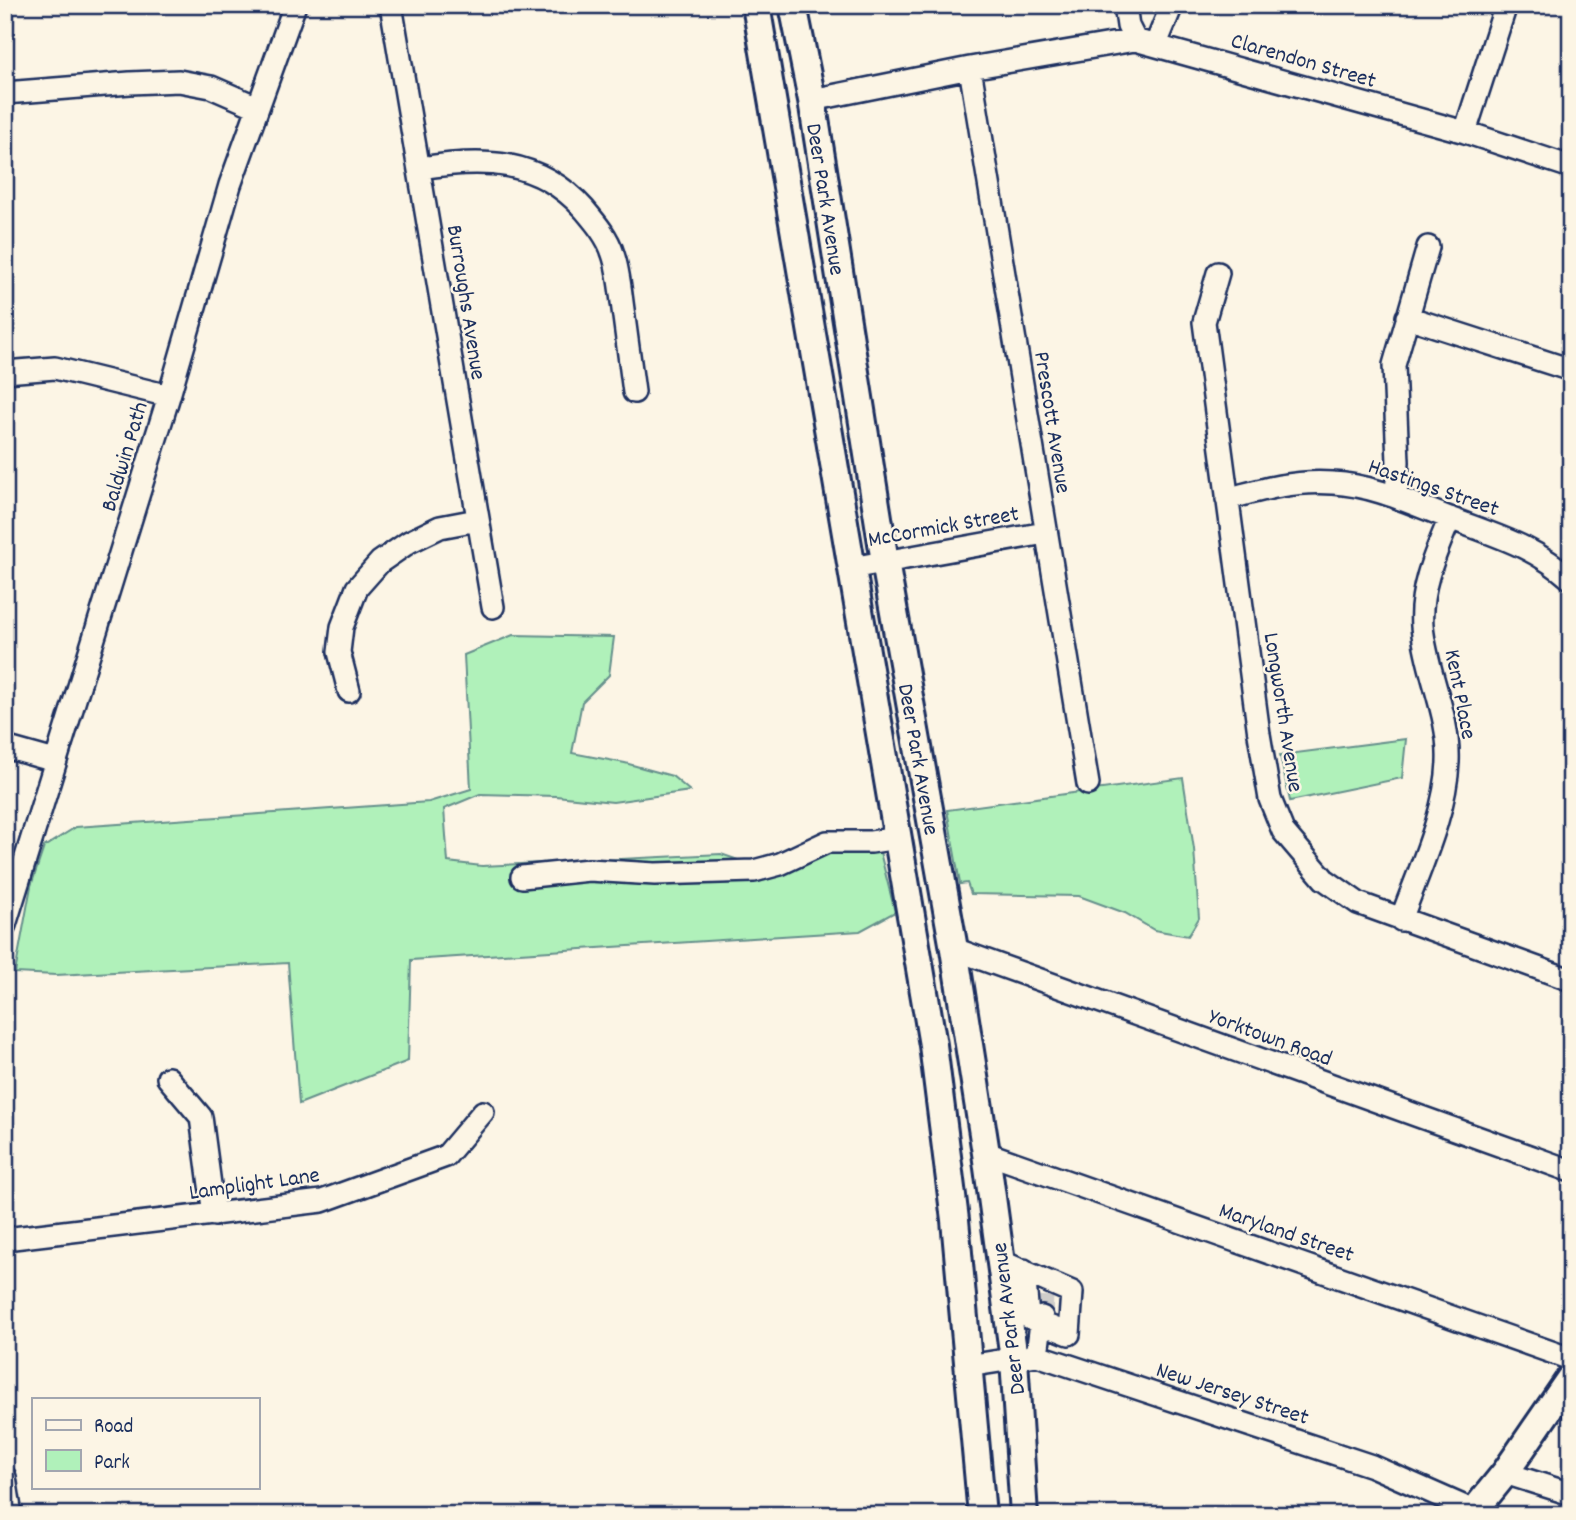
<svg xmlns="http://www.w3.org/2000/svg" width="1576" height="1520" font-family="Dekko,sans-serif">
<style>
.green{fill:#b0f1ba;stroke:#66908c;stroke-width:2}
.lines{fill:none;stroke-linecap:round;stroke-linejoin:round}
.minor-tunnel{stroke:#cfcdca;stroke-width:21;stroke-dasharray:21 10;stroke-linecap:butt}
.minor-casing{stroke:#1b2f5e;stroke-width:26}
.major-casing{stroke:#1b2f5e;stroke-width:32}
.minor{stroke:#fcf5e5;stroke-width:21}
.major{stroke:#fcf5e5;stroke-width:26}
.labels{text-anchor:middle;stroke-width:5;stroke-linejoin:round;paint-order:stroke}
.street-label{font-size:23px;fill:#1b2f5e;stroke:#fcf5e5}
</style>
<rect width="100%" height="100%" fill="#fcf5e5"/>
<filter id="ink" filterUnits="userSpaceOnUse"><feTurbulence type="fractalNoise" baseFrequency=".0143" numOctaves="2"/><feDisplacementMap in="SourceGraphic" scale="14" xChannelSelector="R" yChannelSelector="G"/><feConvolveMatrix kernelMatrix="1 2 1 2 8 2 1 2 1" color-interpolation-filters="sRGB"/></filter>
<g filter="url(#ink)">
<path class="green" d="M513 635 614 637 609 675 582 702 572 753 625 763 672 776 690 791 613 802 556 796 480 794 444 809 448 862 482 866 721 854 770 871 837 847 879 848 895 912 860 931 411 960 408 1061 299 1104 288 963 56 975 15 973 31 886 44 847 76 827 429 802 471 789 464 655Z
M1406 739 1402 778 1290 801 1280 755Z
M1183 778 1194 849 1199 918 1188 936 1154 930 1125 913 1079 896 971 894 967 883 960 884 947 810Z"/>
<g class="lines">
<path class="minor-tunnel" d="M1042 1317 1043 1296"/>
<g class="minor-casing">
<path id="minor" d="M391 5 493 607
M1125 5 1128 26 1135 40
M1156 44 1172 5
M970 68 1088 784
M5 93 130 83 179 81 211 87 257 107
M812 100 970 68 1135 40 1465 132 1571 167
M1465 132 1506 5
M420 168C483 158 538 158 584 209 595 222 608 237 613 254 618 268 620 286 622 302 626 332 630 362 634 392
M1218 273 1204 322 1259 734 1270 799 1283 831 1324 879 1358 903 1571 980
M1407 317 1571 370
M5 372 55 368 169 396
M1396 497 1398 462 1394 365 1428 247
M1227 499C1263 489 1296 480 1333 483 1373 485 1410 503 1447 517 1493 535 1533 545 1571 579
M851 568 1045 533
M349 691 339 652 342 627 357 588 380 562 409 542 440 527 477 520
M5 747 55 761
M522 877 589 870 655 874 754 871 780 864 827 842H871L898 838
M1401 920C1418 872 1446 814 1448 762 1450 715 1426 672 1422 626 1419 588 1436 552 1450 518
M5 925 169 396 230 185 295 5
M954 949 1571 1171
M168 1078 201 1117 214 1215
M986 1153 1571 1359
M5 1239 322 1201 446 1156 483 1112
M1000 1261 1072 1292 1069 1334 1041 1323 1037 1355
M1024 1270 1028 1317 1041 1323 1042 1317
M968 1366 1037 1355 1372 1466 1474 1511
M1505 1473 1571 1494
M5 1477 11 1515"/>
</g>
<g class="major-casing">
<path id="major" d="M756 5 933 1045 955 1220 982 1515
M793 5 812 100 885 562 954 949 986 1153 1014 1359 1024 1515
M1471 1515 1505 1473 1571 1377"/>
</g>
<use href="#minor" class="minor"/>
<use href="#major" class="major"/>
</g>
</g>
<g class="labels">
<g class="street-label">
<text transform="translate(1304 59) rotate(16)" y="8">Clarendon Street</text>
<text transform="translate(827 199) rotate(81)" y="8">Deer Park Avenue</text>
<text transform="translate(468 302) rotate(81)" y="8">Burroughs Avenue</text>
<text transform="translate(1054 422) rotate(81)" y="8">Prescott Avenue</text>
<text transform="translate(123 456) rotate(-73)" y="8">Baldwin Path</text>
<text transform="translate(1434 486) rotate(19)" y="8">Hastings Street</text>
<text transform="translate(943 525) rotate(-10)" y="8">McCormick Street</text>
<text transform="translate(1462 694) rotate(79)" y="8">Kent Place</text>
<text transform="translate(1285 712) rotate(81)" y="8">Longworth Avenue</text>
<text transform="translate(920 759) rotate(80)" y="8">Deer Park Avenue</text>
<text transform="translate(1271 1036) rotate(20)" y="8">Yorktown Road</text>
<text transform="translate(254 1182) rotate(-8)" y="8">Lamplight Lane</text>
<text transform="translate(1287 1231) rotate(19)" y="8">Maryland Street</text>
<text transform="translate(1007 1319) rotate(-97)" y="8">Deer Park Avenue</text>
<text transform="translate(1233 1392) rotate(18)" y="8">New Jersey Street</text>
</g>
</g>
<rect width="1576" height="1520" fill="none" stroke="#fcf5e5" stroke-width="28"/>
<rect x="14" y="14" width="1548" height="1492" fill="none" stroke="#1b2f5e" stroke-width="2.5" filter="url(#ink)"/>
<rect x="32" y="1398" width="228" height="91" fill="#fcf5e5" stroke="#a2a6af" stroke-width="2"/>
<rect x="46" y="1420" width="35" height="10" fill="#fcf5e5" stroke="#a2a6af" stroke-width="2"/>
<text x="94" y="1432" font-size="21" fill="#1b2f5e">Road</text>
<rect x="46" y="1450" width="35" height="21" fill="#b0f1ba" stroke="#a2a6af" stroke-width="2"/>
<text x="94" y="1468" font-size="21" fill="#1b2f5e">Park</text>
</svg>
